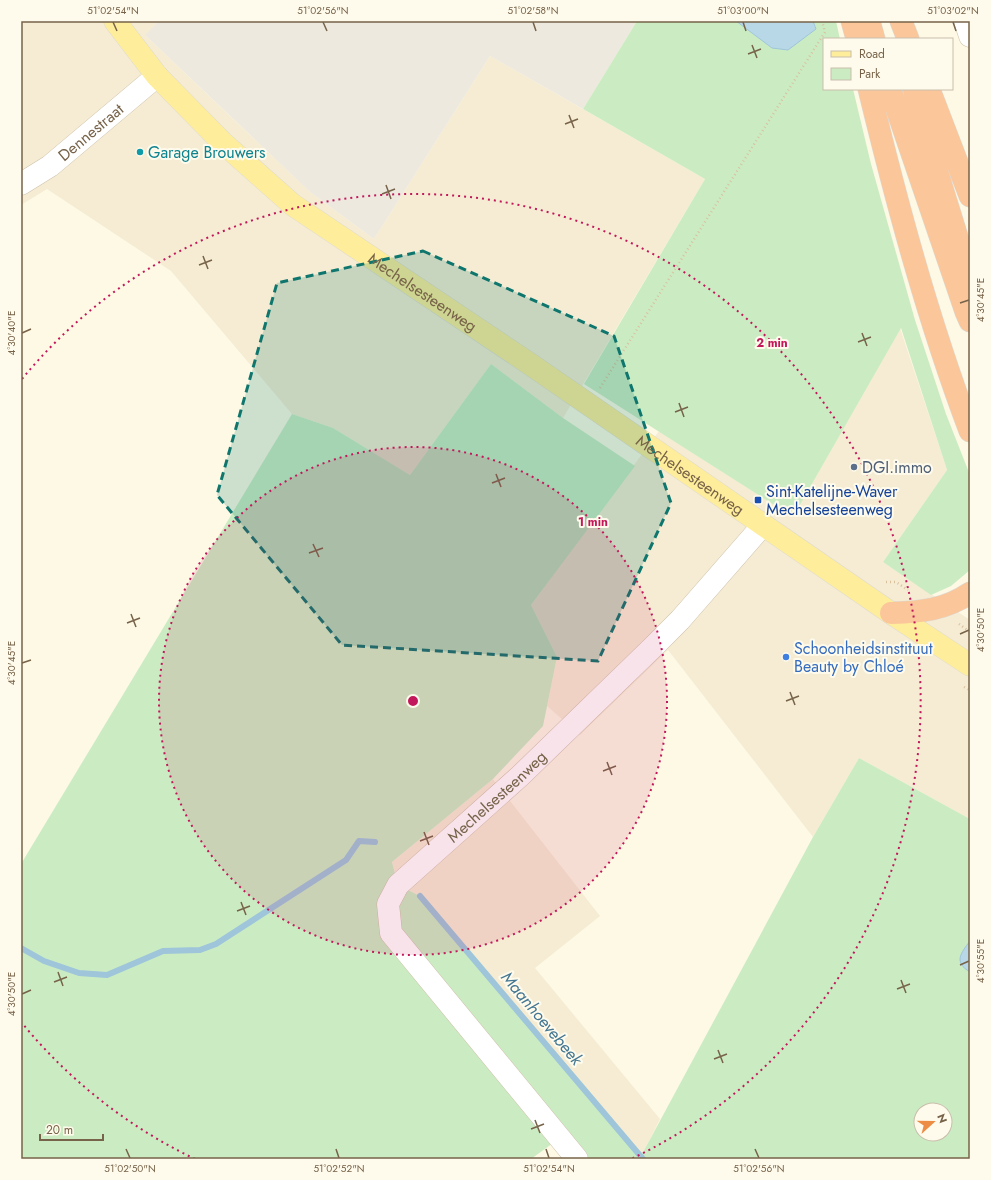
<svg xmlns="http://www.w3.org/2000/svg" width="991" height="1180" font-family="Jost,sans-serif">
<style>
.residential{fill:#f5ecd3}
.industrial{fill:#ede9df}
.green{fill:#cbecc3;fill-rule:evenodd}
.water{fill:#b8d8e8;stroke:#9ec5da}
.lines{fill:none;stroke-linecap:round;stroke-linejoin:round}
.stream{stroke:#9ec5da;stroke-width:6}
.minor-casing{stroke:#cfc2ab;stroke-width:23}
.major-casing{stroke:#dedad3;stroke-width:23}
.highway-casing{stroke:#dedad3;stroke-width:23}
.path{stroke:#d9c19e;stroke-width:2.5;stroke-dasharray:1 3;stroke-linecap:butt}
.minor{stroke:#fff;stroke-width:22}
.major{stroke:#feed9b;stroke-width:22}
.highway{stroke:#fac69a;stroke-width:22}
.marked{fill:#0f766e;fill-opacity:0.2;stroke:#0f766e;stroke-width:3;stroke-dasharray:8 5;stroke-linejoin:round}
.ticks{fill:none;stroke:#776349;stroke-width:1.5}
.ring{fill:none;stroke:#c2185b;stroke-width:2;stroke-dasharray:2 4}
.culture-dot{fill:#0f9aa8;stroke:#fffbec;stroke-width:1.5}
.service-dot{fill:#5c6f8a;stroke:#fffbec;stroke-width:1.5}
.transit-dot{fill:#1a4fb4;stroke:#fffbec;stroke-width:1.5}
.shop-dot{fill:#3f7fe0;stroke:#fffbec;stroke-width:1.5}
.labels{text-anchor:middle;stroke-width:4;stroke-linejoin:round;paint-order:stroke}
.street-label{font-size:16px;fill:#776349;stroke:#fffbec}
.culture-label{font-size:16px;fill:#0d838f;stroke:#fffbec;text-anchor:start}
.service-label{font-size:16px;fill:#4e5e75;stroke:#fffbec;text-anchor:start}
.transit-label{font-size:16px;fill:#164399;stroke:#fffbec;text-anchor:start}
.shop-label{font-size:16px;fill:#366cbe;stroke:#fffbec;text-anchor:start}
.water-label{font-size:17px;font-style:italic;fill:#447793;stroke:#fffbec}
.centre{fill:#c2185b;stroke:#fffbec;stroke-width:2}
.ring-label{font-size:12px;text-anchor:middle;font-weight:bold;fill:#c2185b;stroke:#fffbec;stroke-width:4;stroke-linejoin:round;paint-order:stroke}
.neatline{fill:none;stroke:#776349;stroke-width:1.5}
.ticks-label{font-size:10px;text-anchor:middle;fill:#776349}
</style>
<rect width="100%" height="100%" fill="#fdf9e5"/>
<path class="residential" d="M21 21H159L146 36 310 192 374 239 490 56 705 179 563 418 491 364 410 475 333 428 292 414 171 271 47 189 21 205Z
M900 328 947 470 883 562 970 620V819L859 758 813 837 668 650 580 735 547 706 557 657 531 605 659 431 793 517Z
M493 779 600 916 535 968 660 1119 641 1157 420 896 398 885 392 862Z"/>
<path class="industrial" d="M159 21H637L583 109 490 56 374 239 310 192 145 35Z"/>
<path class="green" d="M637 21H736L772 48 816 29 813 21H836L840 39H824V89H853L871 164 915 320 946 414 970 475V570L951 586 931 595 883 562 947 470 901 328 793 517 584 384 705 179 583 109Z
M491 364 563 418 635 466 531 605 557 657 543 726 493 779 392 862 398 885 420 896 641 1156 813 837 859 758 970 819V1159H577L560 1138 531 1159H21V864L292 414 333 428 410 475ZM921 1110H945V1134H921Z"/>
<path class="water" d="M736 21H813L816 29 788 50 772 48Z
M970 941V972C953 962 961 953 970 941Z"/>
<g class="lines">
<path class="stream" d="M420 896 643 1159
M21 948 44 961 79 973 107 975 163 951 200 950 216 944 346 860 359 841 375 842"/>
<g class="minor-casing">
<g id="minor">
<path d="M965 21 970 36"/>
<path id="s1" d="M21 184 50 166 157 76"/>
<path id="s2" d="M577 1159 391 933 388 904 398 885 520 776 651 649 680 620 763 525"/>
</g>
</g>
<g class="major-casing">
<g id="major">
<path id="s3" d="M115 21 157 76 223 143 293 205 530 364 891 613 970 665"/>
</g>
</g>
<g class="highway-casing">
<path id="highway" d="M852 21 857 39
M869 21 874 39
M901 21 908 39
M869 89C897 204 928 320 970 431
M890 89 966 312 970 321
M914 89 918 110 970 279
M929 89 970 196
M891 613C921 612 945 610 970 593"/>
</g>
<path class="path" d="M600 388 825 32 822 21
M886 582H896L908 590
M959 624 970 632
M964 687 970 690"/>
<use href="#minor" class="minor"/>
<use href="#major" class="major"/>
<use href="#highway" class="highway"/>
</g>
<path class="marked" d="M423 251 614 336 671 503 598 661 342 645 217 495 277 283Z"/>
<path class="ticks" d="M113 22 117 31M323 22 327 31M533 22 536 31M743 22 746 31M953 22 956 31M752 45 757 58M748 54 761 49M569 115 574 128M565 124 578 119M386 185 391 199M382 194 395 189M203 256 208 269M199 265 212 260M960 303 969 300M22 333 31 329M862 333 867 346M858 342 871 337M679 403 684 417M675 412 688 407M496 474 501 487M492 483 505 478M313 544 319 557M309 553 323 548M131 614 136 627M127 623 140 618M960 634 969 630M22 663 31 660M790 692 795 705M786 701 799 696M607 762 612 775M603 771 616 766M424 832 429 845M420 841 433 836M241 902 246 915M237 911 250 906M960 965 969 961M58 972 63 986M901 980 906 993M54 982 67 977M897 989 910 984M22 994 31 990M718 1050 723 1063M714 1059 727 1054M535 1120 540 1133M531 1129 544 1124M126 1149 130 1158M336 1149 339 1158M546 1149 549 1158M755 1149 759 1158"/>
<circle cx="413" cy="701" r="254" fill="#c2185b" fill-opacity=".12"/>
<g class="ring">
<circle cx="413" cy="701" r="254"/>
<path d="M195 1159A507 507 0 0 1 22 1023M22 379A507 507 0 1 1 631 1159"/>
</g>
<circle class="culture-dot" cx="140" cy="152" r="4"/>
<circle class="service-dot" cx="854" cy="467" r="4"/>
<rect class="transit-dot" x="754" y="496" width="8" height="8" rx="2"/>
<circle class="shop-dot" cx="786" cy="657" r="4"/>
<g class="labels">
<g class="street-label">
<text dy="6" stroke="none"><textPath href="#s1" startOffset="87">Dennestraat</textPath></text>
<text dy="6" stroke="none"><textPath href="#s3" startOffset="413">Mechelsesteenweg</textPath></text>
<text dy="6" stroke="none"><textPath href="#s3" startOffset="737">Mechelsesteenweg</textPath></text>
<text dy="6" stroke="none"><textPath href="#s2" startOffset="476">Mechelsesteenweg</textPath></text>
</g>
<g class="culture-label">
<text x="148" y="158">Garage Brouwers</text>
</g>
<g class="service-label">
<text x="862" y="473">DGI.immo</text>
</g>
<g class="transit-label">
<text x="766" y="497">Sint-Katelijne-Waver<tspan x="766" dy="18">Mechelsesteenweg</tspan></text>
</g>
<g class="shop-label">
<text x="794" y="654">Schoonheidsinstituut<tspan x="794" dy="18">Beauty by Chloé</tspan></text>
</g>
<g class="water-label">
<text transform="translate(542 1018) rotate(50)" y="6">Maanhoevebeek</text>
</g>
</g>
<circle cx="413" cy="701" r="6" class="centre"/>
<g class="ring-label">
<text x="772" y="347">2 min</text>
<text x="593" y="526">1 min</text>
</g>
<rect width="991" height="1180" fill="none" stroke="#fffbec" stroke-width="44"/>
<rect x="823" y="38" width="130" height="52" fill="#fffbec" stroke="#c9beab"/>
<rect x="831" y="51" width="20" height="6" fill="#feed9b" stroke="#c9beab"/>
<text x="859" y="58" font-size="12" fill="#776349">Road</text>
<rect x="831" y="68" width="20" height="12" fill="#cbecc3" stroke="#c9beab"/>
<text x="859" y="78" font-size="12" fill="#776349">Park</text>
<g transform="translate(933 1122) rotate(69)"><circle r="19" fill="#fffbec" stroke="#c9beab"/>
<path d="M0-3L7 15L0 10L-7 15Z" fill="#ec8c45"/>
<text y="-6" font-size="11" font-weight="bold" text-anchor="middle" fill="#776349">N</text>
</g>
<path d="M40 1134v6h63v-6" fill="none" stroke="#776349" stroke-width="2"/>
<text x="46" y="1134" font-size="12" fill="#776349" stroke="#fffbec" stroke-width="3" paint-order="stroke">20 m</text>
<rect x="22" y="22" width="947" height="1136" class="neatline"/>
<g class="ticks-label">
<text x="113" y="14">51°02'54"N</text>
<text x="323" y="14">51°02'56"N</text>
<text x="533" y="14">51°02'58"N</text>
<text x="743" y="14">51°03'00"N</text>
<text x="953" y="14">51°03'02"N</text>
<text transform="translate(980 300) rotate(-90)" y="4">4°30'45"E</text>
<text transform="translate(11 333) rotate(-90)" y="4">4°30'40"E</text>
<text transform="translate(980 630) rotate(-90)" y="4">4°30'50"E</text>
<text transform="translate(11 663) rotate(-90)" y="4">4°30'45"E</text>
<text transform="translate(980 961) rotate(-90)" y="4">4°30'55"E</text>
<text transform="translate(11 994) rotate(-90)" y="4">4°30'50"E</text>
<text x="130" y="1172">51°02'50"N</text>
<text x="339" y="1172">51°02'52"N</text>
<text x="549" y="1172">51°02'54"N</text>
<text x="759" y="1172">51°02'56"N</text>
</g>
</svg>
